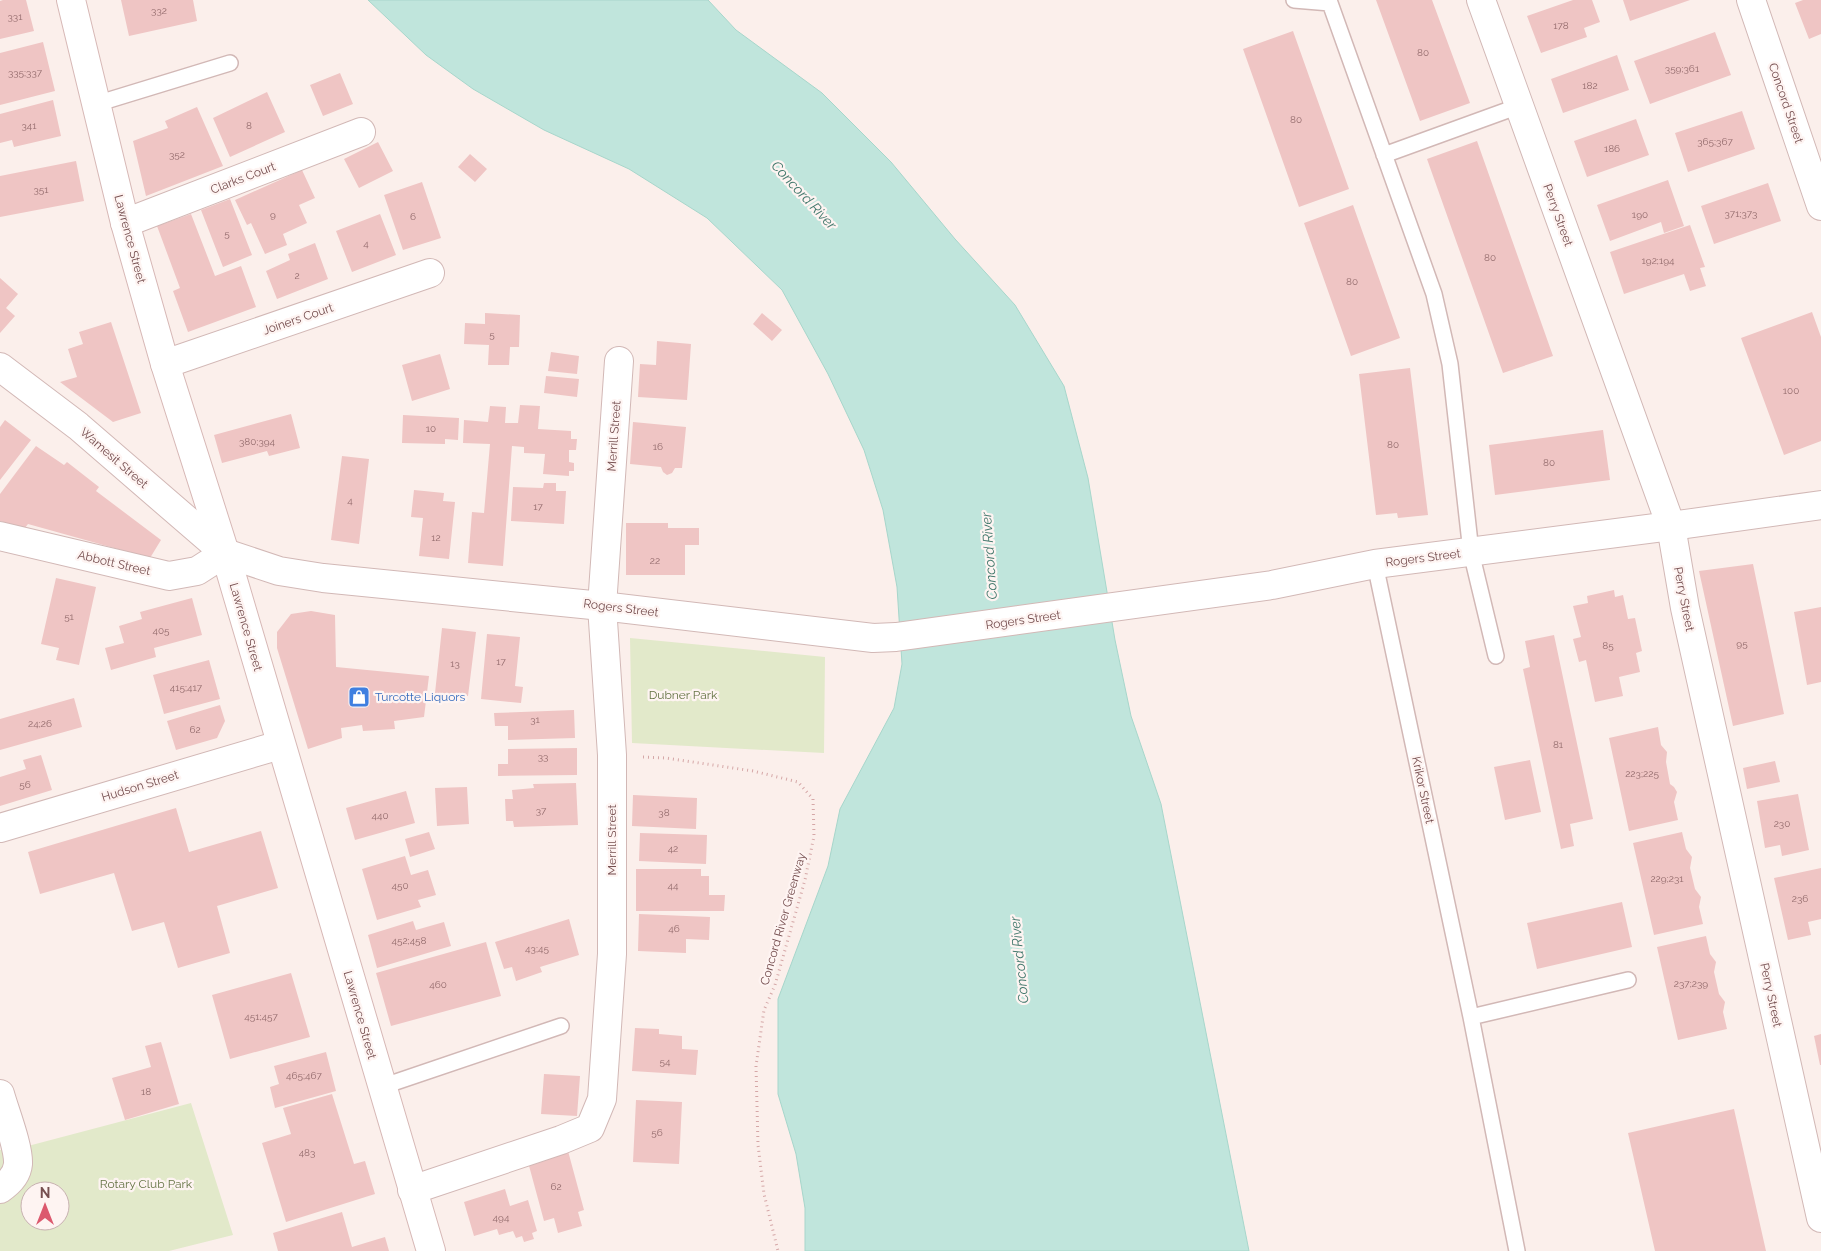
<svg xmlns="http://www.w3.org/2000/svg" width="1821" height="1251" font-family="Raleway,sans-serif">
<style>
.green{fill:#e2e9ca;fill-rule:evenodd}
.water{fill:#c0e5dc;stroke:#a7d6cb}
.building{fill:#efc5c4}
.lines{fill:none;stroke-linecap:round;stroke-linejoin:round}
.service-casing{stroke:#d2b8b6;stroke-width:18}
.minor-casing{stroke:#d2b8b6;stroke-width:30}
.tertiary-casing{stroke:#d2b8b6;stroke-width:30}
.secondary-casing{stroke:#d7b8b6;stroke-width:30}
.path{stroke:#d5a7a7;stroke-width:3;stroke-dasharray:1 4;stroke-linecap:butt}
.service{stroke:#fff;stroke-width:15}
.minor{stroke:#fff;stroke-width:28}
.tertiary{stroke:#fff;stroke-width:28}
.secondary{stroke:#fff;stroke-width:28}
.labels{text-anchor:middle;stroke-width:4.5;stroke-linejoin:round;paint-order:stroke}
.number-label{font-size:10px;fill:#946c6d}
.street-label{font-size:12px;fill:#764f50;stroke:#fef4f2}
.park-label{font-size:12px;fill:#657445;stroke:#fef4f2}
.shop-label{font-size:12px;fill:#366cbe;stroke:#fef4f2;text-anchor:start}
.water-label{font-size:14px;font-style:italic;fill:#43796d;stroke:#fef4f2}
</style>
<rect width="100%" height="100%" fill="#fbefeb"/>
<path class="green" d="M630 638 825 657 824 753 632 743Z
M191 1103 233 1235 169 1251H0V1150L28 1146ZM30 1191H60V1221H30Z"/>
<path class="water" d="M368 0H708L736 30 822 93 891 162 955 239 1015 305 1064 386 1088 478 1115 640 1131 716 1161 804 1249 1251H805V1208L796 1154 778 1094V999L828 866 840 809 894 708 902 664 897 587 883 510 864 450 828 374 782 290 707 218 629 169 544 130 473 89 426 55Z"/>
<path class="building" d="M3 0H26L34 31 0 39V1Z
M121 0H193L197 21 129 36Z
M1376 0H1432L1470 103 1420 121Z
M1573 0H1592L1600 22 1584 28 1587 37 1541 53 1527 16Z
M1623 0H1690L1630 21Z
M1803 0H1821V34L1809 39 1795 3Z
M1293 31 1349 189 1299 207 1243 49Z
M1715 32 1731 75 1650 104 1634 61Z
M43 42 55 91 0 105V53Z
M1617 55 1629 90 1563 113 1551 79Z
M340 73 353 104 323 116 310 85Z
M267 92 285 132 230 157 213 118Z
M53 100 61 136 14 147 12 140 0 143V114Z
M197 107 223 166 146 196 133 141 168 128 165 121Z
M1742 111 1755 149 1688 172 1675 133Z
M1636 119 1649 155 1587 177 1574 141Z
M1477 141 1553 356 1503 373 1427 159Z
M378 142 393 171 359 188 344 159Z
M470 154 487 169 475 182 458 167Z
M76 161 84 201 0 217V176Z
M302 170 315 198 299 205 307 223 283 234 287 245 265 254 251 223 247 225 235 200Z
M1668 180 1684 226 1664 233 1661 222 1610 241 1597 205Z
M422 182 441 238 403 250 384 195Z
M1768 183 1781 221 1714 244 1701 206Z
M230 199 252 255 223 267 201 210Z
M1353 205 1400 338 1351 356 1304 223Z
M191 214 215 276 241 266 256 307 188 332 173 291 180 288 157 226Z
M380 214 396 255 352 272 336 231Z
M1690 225 1705 267 1700 268 1706 286 1690 291 1684 274 1624 294 1610 252Z
M315 243 328 279 277 299 266 271 290 260 288 254Z
M0 278 18 294 6 308 15 316 0 333Z
M1812 312 1821 337V441L1784 455 1741 338Z
M485 313 520 315 519 347H510L509 365H488L489 345 464 344 465 323 485 324Z
M762 313 782 330 772 341 753 324Z
M111 322 141 413 113 422 60 382 77 377 68 349 83 344 79 332Z
M657 341 691 344 687 400 638 397 640 364 656 365Z
M551 352 579 356 577 374 548 371Z
M440 354 450 389 412 401 402 365Z
M1410 368 1428 515 1398 518 1397 513 1376 515 1359 374Z
M546 376 579 379 577 397 544 393Z
M520 405 540 406 538 429 571 431V439H577L576 450H569V462L574 463V471H569V476L543 474 545 454 524 453V447L512 446 503 566 468 563 472 512 484 513 490 444 463 443 464 420 488 422 490 406 506 407 505 423H518Z
M291 414 300 448 269 456 267 451 222 463 214 435Z
M403 415 459 418 458 440 445 439V444L402 443Z
M5 420 31 440 0 480V427Z
M633 422 686 427 682 468H675L672 473 667 475 663 472 661 467 630 464Z
M1603 430 1610 480 1495 495 1489 445Z
M36 446 64 465 67 462 99 487 96 491 161 540 150 558 28 524 24 529 0 521V494Z
M342 456 369 459 359 544 331 540Z
M544 483H556V491H566L564 524 511 521 513 487 543 488Z
M414 490 444 493 443 501 455 502 449 559 419 556 423 518 411 517Z
M626 523H668V528H699V545H685V575H626Z
M1753 564 1784 714 1733 726 1699 571Z
M56 578 96 587 79 665 56 660 59 648 41 644Z
M1614 590 1615 597 1623 595 1628 619 1635 618 1642 651 1636 653 1640 672 1619 677 1623 696 1595 702 1586 660 1579 662 1573 639 1581 637 1573 606 1588 603 1587 596Z
M192 598 202 635 154 648 156 657 111 670 105 648 124 643 119 626 142 619 140 612Z
M1821 607V682L1807 685 1794 612Z
M311 611 335 615 336 667 429 676 424 717 394 721 395 729 363 731 362 725 341 728 342 738 308 749 277 648V632L291 614Z
M442 628 476 632 468 696 435 693Z
M487 634 520 637 515 686 523 687 521 703 481 699Z
M1554 635 1593 819 1570 824 1574 846 1561 849 1523 669 1530 667 1525 641Z
M209 660 220 699 164 714 153 675Z
M74 698 82 727 0 750V719Z
M220 705 225 721 217 738 176 750 167 721Z
M574 710 575 738 508 740V726H495L494 713Z
M1658 727 1661 745 1667 752 1666 762 1670 784 1674 787 1677 792 1674 802 1678 820 1629 831 1609 738Z
M577 748V775L498 776V764H508V749Z
M41 755 52 790 0 806V777L26 769 23 760Z
M1530 760 1541 812 1505 820 1494 767Z
M1775 761 1780 782 1747 789 1743 768Z
M576 783 578 825 514 827 513 821H506L505 799H513L512 790 534 788 533 784Z
M467 787 469 824 437 826 435 788Z
M406 791 415 823 355 840 346 808Z
M1798 794 1809 850 1782 856 1780 845 1765 848 1757 801Z
M633 795 697 798 696 829 632 826Z
M176 808 189 852 261 831 278 888 217 906 230 953 178 968 164 922 132 931 114 873 40 894 28 852Z
M429 832 435 849 410 857 405 839Z
M1682 832 1686 849 1692 857 1690 868 1695 889 1701 897 1699 907 1703 924 1654 935 1633 843Z
M640 833 707 835 706 864 639 861Z
M405 856 411 875 428 870 436 895 418 900 421 907 377 920 362 869Z
M1821 868V919L1808 922 1811 935 1788 940 1774 878Z
M636 869H701V876H709V895H725L724 911H636Z
M1622 902 1632 947 1537 969 1527 923Z
M639 914 710 917 709 940 686 939V953L638 951Z
M569 919 579 955 540 967 542 972 516 981 512 967 504 969 495 942Z
M413 921 416 930 444 922 451 946 377 968 368 935Z
M1706 936 1710 954 1716 962 1714 972 1719 994 1725 1002 1723 1012 1727 1029 1678 1040 1657 947Z
M486 942 501 996 391 1026 376 973Z
M291 973 310 1037 230 1059 212 995Z
M635 1028 659 1029V1034L682 1036V1049L698 1050 696 1075 632 1071Z
M1821 1034V1065H1820L1814 1036Z
M161 1042 179 1104 125 1120 112 1078 151 1067 145 1046Z
M326 1052 336 1091 275 1108 270 1087 279 1084 274 1066Z
M544 1074 580 1076 577 1116 541 1114Z
M332 1094 354 1164 365 1161 375 1194 286 1222 262 1143 291 1134 283 1108Z
M636 1100 682 1102 679 1164 633 1162Z
M1734 1109 1766 1251H1655L1628 1133Z
M568 1151 584 1210 578 1212 582 1226 558 1233 554 1218 544 1221 528 1162Z
M505 1189 510 1206 528 1200 537 1231 532 1233 534 1239 524 1242 522 1236 516 1238 513 1231 499 1235 497 1229 474 1236 464 1202Z
M342 1212 352 1247 385 1237 389 1251H278L273 1233Z"/>
<g class="lines">
<g class="service-casing">
<path id="service" d="M1294 0 1330 3 1434 294 1450 364 1471 552 1496 656
M96 104 230 63
M1384 155 1519 106
M1375 564 1471 1017 1517 1251
M1471 1017 1628 980
M381 1087 561 1026"/>
</g>
<g class="minor-casing">
<path id="minor" d="M1481 0 1671 526 1685 608 1821 1218
M1751 0 1821 206
M125 223 361 132
M165 364 430 273
M0 536 169 576 197 571 225 553
M0 828 280 745
M0 1094C5 1112 19 1147 18 1164 17 1175 9 1183 0 1189
M412 1190 561 1140 590 1128 602 1099 612 954V755L602 606 619 361"/>
</g>
<g class="tertiary-casing">
<path id="tertiary" d="M0 367 78 426 225 553 279 571 323 578 602 606 873 638 896 637 1272 585 1375 564 1671 526 1821 505"/>
</g>
<g class="secondary-casing">
<path id="secondary" d="M71 0 125 223 165 364 225 553 431 1251"/>
</g>
<path class="path" d="M643 757 666 758 753 771 798 782 813 799 814 836 805 880 775 985 764 1010 756 1066 758 1145 764 1194 778 1251"/>
<use href="#service" class="service"/>
<use href="#minor" class="minor"/>
<use href="#tertiary" class="tertiary"/>
<use href="#secondary" class="secondary"/>
</g>
<defs>
<g id="shop-square" transform="scale(1.125)"><rect x="-9" y="-9" width="18" height="18" rx="4" fill="#3f7fe0" stroke="#fef4f2"/><path d="M-5-2.5h2.3a2.7 3.5 0 0 1 5.4 0H5L5.5 6h-11ZM-1.5-2.5h3a1.5 2.3 0 0 0-3 0Z" fill="#fff"/></g>
</defs>
<g fill-rule="evenodd">
<use href="#shop-square" x="359" y="697"/>
</g>
<g class="labels">
<g class="number-label">
<text x="159" y="14">332</text>
<text x="15" y="20">331</text>
<text x="1561" y="29">178</text>
<text x="1423" y="56">80</text>
<text x="1682" y="72">359;361</text>
<text x="25" y="76">335;337</text>
<text x="1590" y="89">182</text>
<text x="1296" y="123">80</text>
<text x="29" y="129">341</text>
<text x="249" y="129">8</text>
<text x="1715" y="145">365;367</text>
<text x="1612" y="152">186</text>
<text x="177" y="158">352</text>
<text x="41" y="193">351</text>
<text x="1741" y="217">371;373</text>
<text x="273" y="218">9</text>
<text x="1640" y="218">190</text>
<text x="413" y="220">6</text>
<text x="227" y="237">5</text>
<text x="366" y="247">4</text>
<text x="1490" y="261">80</text>
<text x="1658" y="264">192;194</text>
<text x="297" y="279">2</text>
<text x="1352" y="285">80</text>
<text x="492" y="338">5</text>
<text x="1791" y="394">100</text>
<text x="431" y="432">10</text>
<text x="257" y="445">380;394</text>
<text x="1393" y="448">80</text>
<text x="658" y="450">16</text>
<text x="1549" y="466">80</text>
<text x="350" y="504">4</text>
<text x="538" y="510">17</text>
<text x="436" y="541">12</text>
<text x="655" y="564">22</text>
<text x="69" y="620">51</text>
<text x="161" y="634">405</text>
<text x="1742" y="647">95</text>
<text x="1608" y="649">85</text>
<text x="501" y="665">17</text>
<text x="455" y="667">13</text>
<text x="186" y="691">415;417</text>
<text x="535" y="723">31</text>
<text x="40" y="727">24;26</text>
<text x="195" y="733">62</text>
<text x="1558" y="748">81</text>
<text x="543" y="760">33</text>
<text x="1642" y="777">223;225</text>
<text x="25" y="788">56</text>
<text x="541" y="814">37</text>
<text x="664" y="816">38</text>
<text x="380" y="819">440</text>
<text x="1782" y="827">230</text>
<text x="673" y="852">42</text>
<text x="1667" y="882">229;231</text>
<text x="400" y="889">450</text>
<text x="673" y="889">44</text>
<text x="1800" y="902">236</text>
<text x="674" y="932">46</text>
<text x="409" y="944">452;458</text>
<text x="537" y="952">43;45</text>
<text x="1691" y="987">237;239</text>
<text x="438" y="988">460</text>
<text x="261" y="1020">451;457</text>
<text x="665" y="1065">54</text>
<text x="304" y="1079">465;467</text>
<text x="146" y="1095">18</text>
<text x="657" y="1136">56</text>
<text x="307" y="1156">483</text>
<text x="556" y="1190">62</text>
<text x="501" y="1221">494</text>
</g>
<g class="street-label">
<text transform="translate(1786 103) rotate(71)" y="4">Concord Street</text>
<text transform="translate(243 178) rotate(-21)" y="4">Clarks Court</text>
<text transform="translate(1558 215) rotate(70)" y="4">Perry Street</text>
<text transform="translate(130 239) rotate(75)" y="4">Lawrence Street</text>
<text transform="translate(298 319) rotate(-19)" y="4">Joiners Court</text>
<text transform="translate(614 436) rotate(-86)" y="4">Merrill Street</text>
<text transform="translate(114 458) rotate(41)" y="4">Wamesit Street</text>
<text transform="translate(1423 558) rotate(-7)" y="4">Rogers Street</text>
<text transform="translate(114 563) rotate(13)" y="4">Abbott Street</text>
<text transform="translate(1684 599) rotate(79)" y="4">Perry Street</text>
<text transform="translate(621 608) rotate(7)" y="4">Rogers Street</text>
<text transform="translate(1023 620) rotate(-8)" y="4">Rogers Street</text>
<text transform="translate(246 627) rotate(74)" y="4">Lawrence Street</text>
<text transform="translate(140 786) rotate(-17)" y="4">Hudson Street</text>
<text transform="translate(1423 790) rotate(78)" y="4">Krikor Street</text>
<text transform="translate(612 840) rotate(-90)" y="4">Merrill Street</text>
<text transform="translate(783 919) rotate(-74)" y="4">Concord River Greenway</text>
<text transform="translate(1771 995) rotate(78)" y="4">Perry Street</text>
<text transform="translate(360 1015) rotate(74)" y="4">Lawrence Street</text>
</g>
<g class="park-label">
<text x="683" y="699">Dubner Park</text>
<text x="146" y="1188">Rotary Club Park</text>
</g>
<g class="shop-label">
<text x="375" y="701">Turcotte Liquors</text>
</g>
<g class="water-label">
<text transform="translate(804 195) rotate(47)" y="5">Concord River</text>
<text transform="translate(989 556) rotate(-94)" y="5">Concord River</text>
<text transform="translate(1019 960) rotate(-96)" y="5">Concord River</text>
</g>
</g>
<g transform="translate(45 1206)"><circle r="24" fill="#fef4f2" stroke="#c8b2b1"/>
<path d="M0-4L9 19L0 12L-9 19Z" fill="#dc596e"/>
<text y="-8" font-size="14" font-weight="bold" text-anchor="middle" fill="#764f50">N</text>
</g>
</svg>
